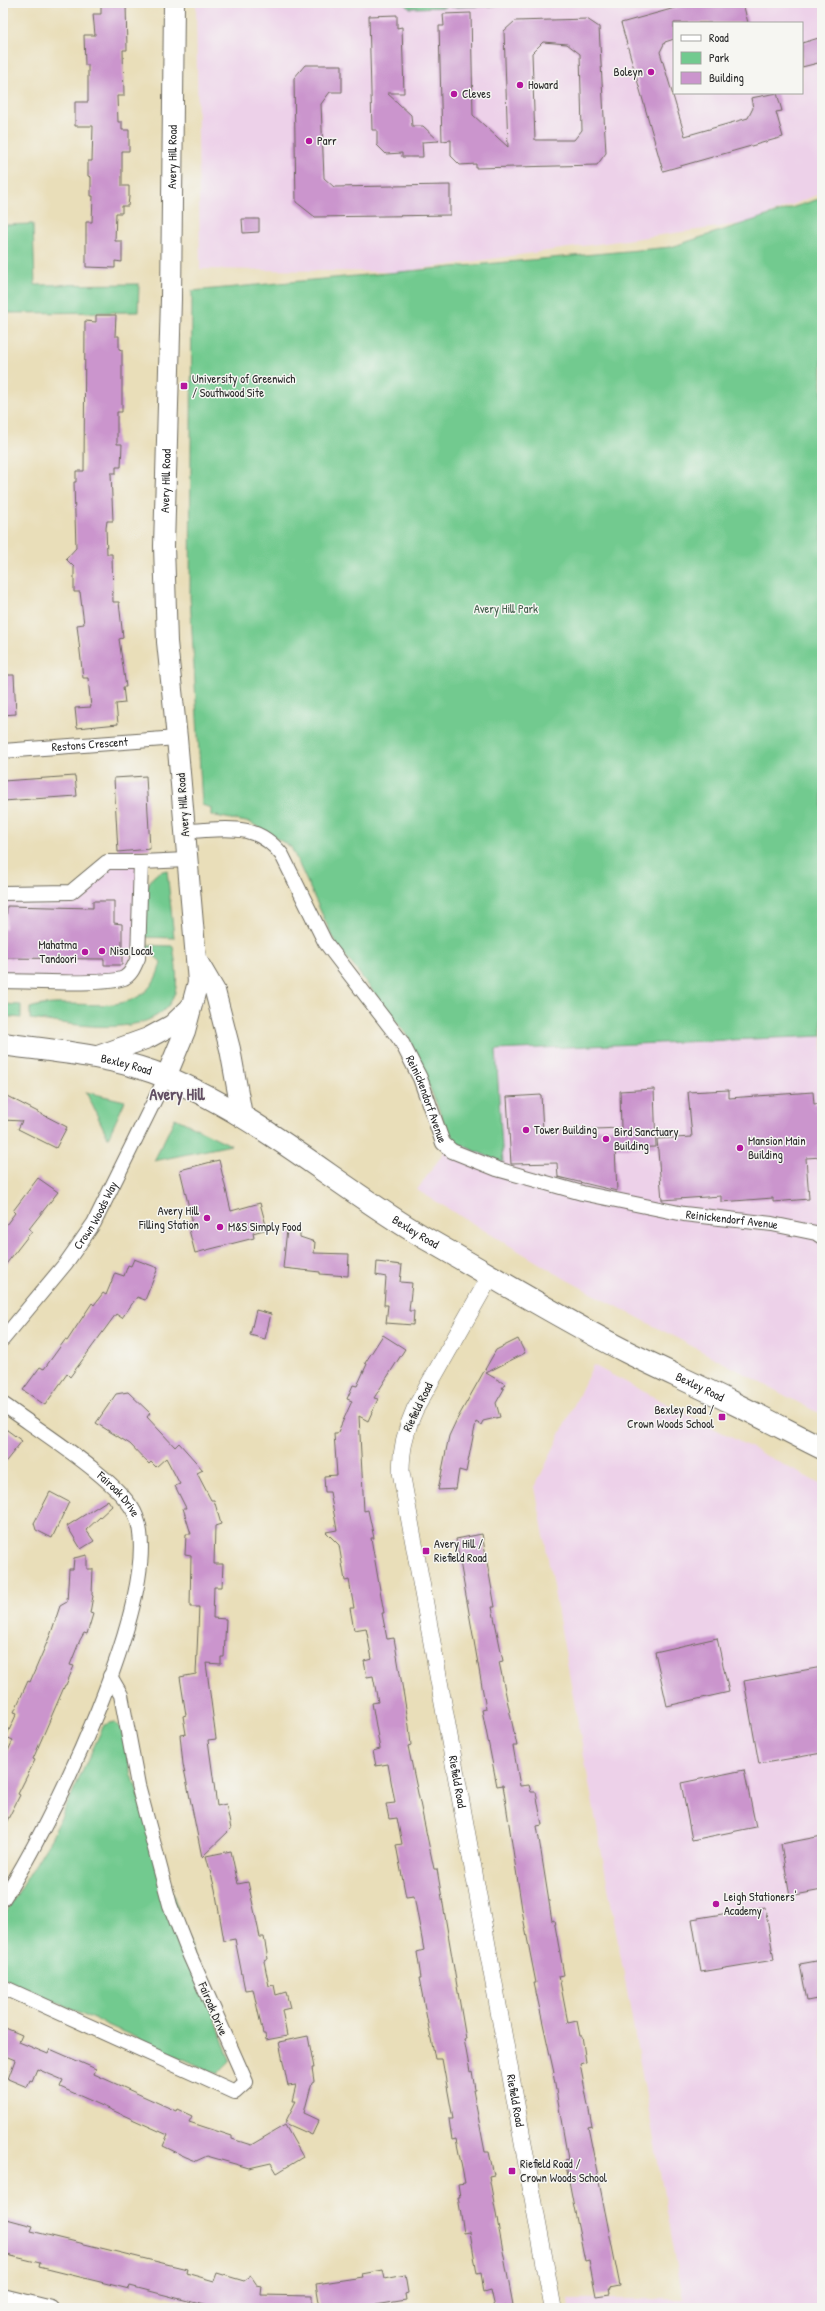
<svg xmlns="http://www.w3.org/2000/svg" width="825" height="2311" font-family="'Patrick Hand',sans-serif">
<style>
.built{fill:#edd1e9;fill-rule:evenodd}
.green{fill:#72ca8f;stroke:#4e7a5d}
.building{fill:#cb95cd;fill-rule:evenodd}
.lines{fill:none;stroke-linecap:round;stroke-linejoin:round}
.minor-casing{stroke:#6e6a5d;stroke-width:16}
.tertiary-casing{stroke:#6e6a5d;stroke-width:18}
.secondary-casing{stroke:#6e6a5d;stroke-width:22}
.primary-casing{stroke:#6e6a5d;stroke-width:24}
.minor{stroke:#fff;stroke-width:14}
.tertiary{stroke:#fff;stroke-width:17}
.secondary{stroke:#fff;stroke-width:20}
.primary{stroke:#fff;stroke-width:22}
.poi-dot{fill:#b5179e;stroke:#f6f6f2;stroke-width:1.5}
.labels{text-anchor:middle;stroke-width:3;stroke-linejoin:round;paint-order:stroke}
.poi-label{font-size:12px;fill:#2b2b2b;stroke:#f6f6f2;text-anchor:start}
.street-label{font-size:12px;fill:#2b2b2b;stroke:#f6f6f2}
.park-label{font-size:12px;fill:#405b49;stroke:#f6f6f2}
.district-label{font-size:16px;font-weight:bold;fill:#635064;stroke:#f6f6f2}
</style>
<rect width="100%" height="100%" fill="#f6f6f2"/>
<filter id="ink" filterUnits="userSpaceOnUse"><feTurbulence type="fractalNoise" baseFrequency=".025" numOctaves="2"/><feDisplacementMap in="SourceGraphic" scale="8" xChannelSelector="R" yChannelSelector="G"/><feConvolveMatrix kernelMatrix="1 2 1 2 8 2 1 2 1" color-interpolation-filters="sRGB"/></filter>
<filter id="wash" filterUnits="userSpaceOnUse"><feTurbulence type="fractalNoise" baseFrequency=".012" numOctaves="4" result="noise"/><feDisplacementMap in="SourceGraphic" scale="16" xChannelSelector="R" yChannelSelector="G"/><feGaussianBlur stdDeviation="0.9" result="paint"/><feColorMatrix in="noise" values="0 0 0 0 0 0 0 0 0 0 0 0 0 0 0 0 0 1.4 0 .05"/><feComposite in="paint" operator="in"/></filter>
<g filter="url(#wash)">
<rect width="100%" height="100%" fill="#e9deb9"/>
<path class="built" d="M196 3H822V193L747 223 398 272 200 269ZM674 23H802V93H674Z
M107 862H141L138 940 123 978 3 981V894L71 896Z
M822 1036V1415L567 1280 417 1190 452 1141 503 1162 496 1050Z
M593 1365 822 1485V2308H569L568 2299H683L535 1487Z"/>
<path class="green" d="M403 3H446V7L410 8Z
M450 3H554V4L450 7Z
M822 198V1036L496 1050 503 1163 452 1141 409 1038 335 942 291 847 251 823 211 815V808L202 805 190 597 192 291 671 247Z
M33 224 35 285 139 284 138 312 3 313V225Z
M167 870 174 938 144 937C145 914 138 875 167 870Z
M143 945 173 946C175 961 180 984 173 998 151 1042 69 1023 30 1019V1008C74 993 146 1029 161 962Z
M3 1004 21 1005V1018L3 1016Z
M86 1092 125 1101 108 1138Z
M175 1118 231 1145 154 1161Z
M114 1722 121 1729 132 1775 230 2061 217 2074 3 1978V1917L52 1837 104 1725Z"/>
<g id="blocks">
<path class="building" d="M101 3H126L127 50H123L124 96H117L118 122H122V130H129V151H122V186H129V197L128 206H122V213H116L115 241H122V262L115 261V268L86 267V222H92L93 196H91V177L88 176V161H92L93 126H75V102H88V65H85L84 35H95L93 14H101Z
M693 3H743L748 23H674V39L665 42 660 52 685 136 748 118 753 108 751 98 777 93 782 111 776 112 783 137 663 171 621 23Z
M471 13 473 115 508 147 504 31 515 21 587 19 599 27 606 153 597 165 476 168V164L460 165 451 156V140L442 141 439 26H444L443 14ZM543 42 567 44 580 54 582 130 574 140H535L532 53Z
M397 15V28L402 27 404 93H387L411 115 412 126H423L439 141 422 142 423 157H402V153L386 154 377 145V130H372L369 16Z
M822 37V62L802 67V43Z
M305 65H342V92H330L321 104 324 178 334 187 450 185V215L315 217 296 202 294 78Z
M242 219H259V232L243 233Z
M96 315H116L115 336H119V349L122 350V412H117V444H122L121 467H116V473H111L113 521H107L106 528 107 554H112L113 602H119L123 638 119 639 126 687H123L125 703 116 704 118 724 77 728 75 708 91 707 88 678H83L77 625 84 624 80 592H74V567L66 559 76 548 74 482H76V471H84L85 321 96 322Z
M3 675H14L16 714 3 715Z
M75 776 77 796 3 801V781Z
M146 776 150 849 118 852 114 778Z
M93 901H114V923L122 924V965H104V959L3 958V929H6L7 906 93 908Z
M654 1089 656 1147 615 1148 617 1191 558 1177 557 1163 511 1164 507 1097 541 1095 543 1131 621 1128 620 1091Z
M729 1090V1098L813 1092 814 1104 822 1103V1157L806 1158 809 1199 773 1202V1198L721 1202V1196L662 1200 657 1139 692 1137 688 1092Z
M3 1094 67 1127 56 1148 18 1129 22 1121 3 1120Z
M219 1160 231 1211 260 1203 267 1229 253 1233 254 1238 195 1253 187 1222 192 1220 180 1170Z
M38 1178 58 1192 29 1229 32 1231 3 1268V1229L15 1213 13 1211Z
M287 1229 300 1230V1237L315 1242 314 1253 349 1254 348 1276 320 1274V1272L283 1268Z
M134 1259 158 1268 145 1300 137 1297 122 1318 116 1314 70 1377 67 1374 45 1405 23 1390 40 1367 44 1369 65 1340 67 1341 92 1303 94 1305 103 1293 106 1295 115 1273 124 1276 128 1265 131 1266Z
M377 1262 402 1265 400 1282 412 1283 409 1311H414L413 1325 386 1323 388 1305H384L386 1277 376 1275Z
M256 1310 271 1314 265 1339 250 1335Z
M383 1335 405 1349 374 1398 378 1399 368 1421 359 1416 364 1511 368 1510 374 1538H371L384 1613H382L387 1639 394 1638 409 1726 411 1745 408 1746 434 1869H437L466 2039H464L470 2072 472 2071 475 2090H473L485 2152H489L494 2175 489 2176 513 2305 495 2308 491 2290 484 2292 481 2273 477 2274 470 2232 464 2233 458 2197H460L458 2184 465 2183 456 2139 452 2140 449 2119H453L442 2059H435L419 1978H421L417 1952 424 1950 414 1896 406 1897 396 1845 402 1844 397 1818 389 1819 386 1804 395 1803 388 1764 376 1766 373 1751 380 1749 372 1703 378 1702 373 1676 367 1677 364 1661 372 1659 366 1628 354 1630 350 1608H354L349 1580 345 1581 339 1545 326 1532 337 1530 330 1492H325L324 1476 337 1475 334 1434H337L352 1401 347 1399 353 1385 357 1386 367 1364 365 1363Z
M518 1339 525 1353 486 1373 505 1384 502 1388 504 1389 496 1403 500 1417 483 1421 481 1425 476 1422 466 1472 459 1470 456 1489 438 1490 449 1436 456 1421 496 1350Z
M128 1392 150 1413 147 1417 175 1447 179 1443 203 1470 197 1473 211 1500H214L221 1524 215 1526 214 1564H223L222 1587H214L213 1618 226 1619 224 1657H221V1664L206 1663 216 1739 208 1740 217 1806 226 1804 231 1829 202 1857 183 1764 180 1735 186 1734 183 1716 186 1715 180 1677 196 1674 199 1607H190L191 1556 185 1555 186 1534H191L183 1508H186L175 1486 180 1484 166 1458 156 1467 151 1462 149 1464 130 1444 96 1423 116 1394Z
M3 1427 22 1441 3 1465Z
M50 1492 69 1502 52 1538 36 1530 34 1523Z
M108 1500 112 1506 86 1530 94 1541 81 1549 67 1526Z
M482 1534 495 1607H492L503 1661 499 1662 517 1746H513L520 1786 529 1785 531 1792H536L542 1825 537 1826 552 1921 554 1920 564 1975 559 1976 568 2023 577 2021 580 2036H582L586 2062 580 2064 592 2126 588 2127 620 2286 609 2288 610 2294 596 2296 589 2260 585 2261 574 2207 565 2160 568 2159 553 2073H554L534 1983H536L524 1922 503 1785 497 1786 482 1710 486 1709 456 1539Z
M87 1555V1569H93L92 1595 93 1596 90 1613 93 1614 87 1634 84 1633 80 1640 70 1665 74 1666 66 1685H65L33 1759 35 1760 18 1794 20 1795 3 1829V1762L13 1740 6 1737 17 1713 14 1712 28 1681 30 1682 51 1633 60 1606 67 1602 69 1569H73L74 1558Z
M717 1638 729 1692 667 1706 655 1652Z
M822 1667V1753L759 1764 744 1681Z
M744 1770 756 1827 692 1840 681 1783Z
M822 1836V1890L790 1896 781 1844Z
M231 1851 238 1884 248 1882 260 1937H264L268 1959 264 1961 269 1986 274 1985 276 1995 286 1992 290 2008 282 2010 287 2036 266 2040 265 2034H263L253 1989 245 1990 235 1939 224 1941 215 1889 206 1856Z
M765 1907 774 1960 701 1972 692 1919Z
M822 1960V1998L807 2001 800 1964Z
M3 2027 22 2035 19 2042 48 2054 50 2049 96 2069 94 2074 176 2111 177 2109 192 2116 189 2122 232 2136V2139L251 2145 285 2125 303 2157 277 2173 271 2163 249 2168 207 2156 196 2161 186 2157 163 2146 168 2135 60 2087 63 2080 37 2069 32 2081 30 2080 27 2087 8 2079 15 2060 3 2055Z
M308 2036 314 2068H312L314 2081 312 2082 304 2113 319 2120 312 2135 285 2123 296 2101H292L296 2085 288 2086 279 2042Z
M3 2218 33 2226 31 2231 187 2269 186 2273 214 2281 217 2273 244 2281 251 2276 257 2285 262 2286 261 2295 312 2296V2308H215L130 2286 129 2289 39 2267 40 2263 3 2254Z
M383 2270 385 2279 405 2275 408 2293 405 2294 406 2300 358 2308H320L316 2284 363 2277 362 2274Z"/>
</g>
</g>
<g filter="url(#ink)">
<use href="#blocks" fill-opacity="0" stroke="#6e6a5d" stroke-width="1"/>
<g class="lines">
<g class="minor-casing">
<g id="minor">
<path id="s1" d="M3 751 177 738"/>
<path id="s2" d="M185 831C224 830 255 820 282 855L325 942 401 1041 420 1078 443 1143 452 1151 497 1169 582 1193 684 1214 772 1224 816 1233 822 1237"/>
<path d="M3 893 71 892 107 862H141"/>
<path d="M3 981C27 981 105 986 124 978 132 974 134 966 138 958L141 862 187 860"/>
<path id="s3" d="M3 1339 66 1263 94 1223 166 1077"/>
<path id="s4" d="M3 1404C35 1428 123 1482 136 1516 166 1592 48 1831 3 1899"/>
<path d="M3 1987 235 2092 246 2082 190 1956 170 1905 138 1785 121 1695 110 1676"/>
<path d="M3 2296 52 2308"/>
</g>
</g>
<g class="tertiary-casing">
<g id="tertiary">
<path id="s5" d="M491 1275 415 1409C405 1431 401 1449 401 1472L553 2308"/>
</g>
</g>
<g class="secondary-casing">
<g id="secondary">
<path d="M198 962 215 991 230 1049 242 1115"/>
<path d="M95 1057 148 1038 172 1025 191 1007"/>
<path id="s6" d="M166 1077 185 1031 198 982 177 738 167 642 164 546 171 299 174 3"/>
</g>
</g>
<g class="primary-casing">
<g id="primary">
<path id="s7" d="M3 1044C53 1051 105 1055 153 1072 254 1110 333 1184 425 1238 492 1276 558 1317 627 1352 661 1369 697 1385 731 1402 762 1417 792 1433 822 1448"/>
</g>
</g>
<use href="#minor" class="minor"/>
<use href="#tertiary" class="tertiary"/>
<use href="#secondary" class="secondary"/>
<use href="#primary" class="primary"/>
</g>
</g>
<g class="poi-dot">
<circle cx="651" cy="72" r="4"/>
<circle cx="520" cy="85" r="4"/>
<circle cx="454" cy="94" r="4"/>
<circle cx="309" cy="141" r="4"/>
<rect x="180" y="382" width="8" height="8" rx="2"/>
<circle cx="102" cy="951" r="4"/>
<circle cx="85" cy="952" r="4"/>
<circle cx="526" cy="1130" r="4"/>
<circle cx="606" cy="1139" r="4"/>
<circle cx="740" cy="1148" r="4"/>
<circle cx="207" cy="1218" r="4"/>
<circle cx="220" cy="1227" r="4"/>
<rect x="718" y="1413" width="8" height="8" rx="2"/>
<rect x="422" y="1547" width="8" height="8" rx="2"/>
<circle cx="716" cy="1904" r="4"/>
<rect x="508" y="2167" width="8" height="8" rx="2"/>
</g>
<g class="labels">
<g class="poi-label">
<text x="643" y="76" text-anchor="end">Boleyn</text>
<text x="528" y="89">Howard</text>
<text x="462" y="98">Cleves</text>
<text x="317" y="145">Parr</text>
<text x="192" y="383">University of Greenwich<tspan x="192" dy="14">/ Southwood Site</tspan></text>
<text x="77" y="949" text-anchor="end">Mahatma<tspan x="77" dy="14">Tandoori</tspan></text>
<text x="110" y="955">Nisa Local</text>
<text x="534" y="1134">Tower Building</text>
<text x="614" y="1136">Bird Sanctuary<tspan x="614" dy="14">Building</tspan></text>
<text x="748" y="1145">Mansion Main<tspan x="748" dy="14">Building</tspan></text>
<text x="199" y="1215" text-anchor="end">Avery Hill<tspan x="199" dy="14">Filling Station</tspan></text>
<text x="228" y="1231">M&amp;S Simply Food</text>
<text x="714" y="1414" text-anchor="end">Bexley Road /<tspan x="714" dy="14">Crown Woods School</tspan></text>
<text x="434" y="1548">Avery Hill /<tspan x="434" dy="14">Riefield Road</tspan></text>
<text x="724" y="1901">Leigh Stationers'<tspan x="724" dy="14">Academy</tspan></text>
<text x="520" y="2168">Riefield Road /<tspan x="520" dy="14">Crown Woods School</tspan></text>
</g>
<g class="street-label">
<text dy="4" stroke="none"><textPath href="#s6" startOffset="927">Avery Hill Road</textPath></text>
<text dy="4" stroke="none"><textPath href="#s6" startOffset="603">Avery Hill Road</textPath></text>
<text dy="4" stroke="none"><textPath href="#s1" startOffset="87">Restons Crescent</textPath></text>
<text transform="translate(183 805) rotate(-94)" y="4">Avery Hill Road</text>
<text dy="4" stroke="none"><textPath href="#s7" startOffset="125">Bexley Road</textPath></text>
<text dy="4" stroke="none"><textPath href="#s2" startOffset="391">Reinickendorf Avenue</textPath></text>
<text dy="4" stroke="none"><textPath href="#s3" startOffset="155">Crown Woods Way</textPath></text>
<text dy="4" stroke="none"><textPath href="#s2" startOffset="739">Reinickendorf Avenue</textPath></text>
<text dy="4" stroke="none"><textPath href="#s7" startOffset="461">Bexley Road</textPath></text>
<text dy="4" stroke="none"><textPath href="#s7" startOffset="785">Bexley Road</textPath></text>
<text transform="translate(418 1407) rotate(-64)" y="4">Riefield Road</text>
<text dy="4" stroke="none"><textPath href="#s4" startOffset="147">Fairoak Drive</textPath></text>
<text dy="4" stroke="none"><textPath href="#s5" startOffset="534">Riefield Road</textPath></text>
<text transform="translate(213 2009) rotate(67)" y="4">Fairoak Drive</text>
<text dy="4" stroke="none"><textPath href="#s5" startOffset="858">Riefield Road</textPath></text>
</g>
<g class="park-label">
<text x="506" y="613">Avery Hill Park</text>
</g>
<g class="district-label">
<text x="177" y="1100">Avery Hill</text>
</g>
</g>
<rect width="825" height="2311" fill="none" stroke="#f6f6f2" stroke-width="16"/>
<rect x="673" y="22" width="130" height="72" fill="#f6f6f2" stroke="#a5a5a2"/>
<rect x="681" y="35" width="20" height="6" fill="#ffffff" stroke="#a5a5a2"/>
<text x="709" y="42" font-size="12" fill="#2b2b2b">Road</text>
<rect x="681" y="52" width="20" height="12" fill="#72ca8f" stroke="#a5a5a2"/>
<text x="709" y="62" font-size="12" fill="#2b2b2b">Park</text>
<rect x="681" y="72" width="20" height="12" fill="#cb95cd" stroke="#a5a5a2"/>
<text x="709" y="82" font-size="12" fill="#2b2b2b">Building</text>
</svg>
